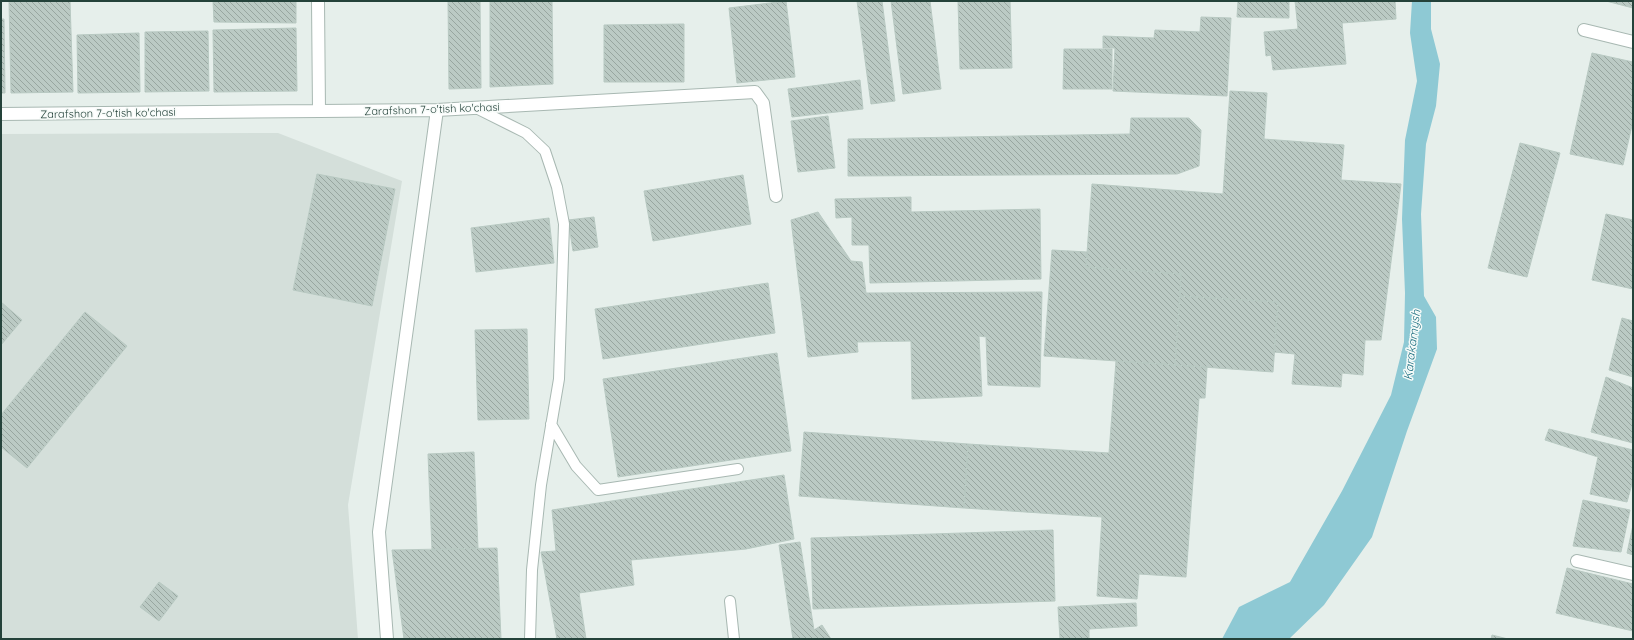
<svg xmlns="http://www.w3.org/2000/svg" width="1634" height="640" font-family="Quicksand,sans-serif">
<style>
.built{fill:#d4dfda}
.water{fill:#8ec9d4}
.building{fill:url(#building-back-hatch);stroke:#b8c9c2}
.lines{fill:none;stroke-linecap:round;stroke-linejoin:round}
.service-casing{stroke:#a8b8b2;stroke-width:12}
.minor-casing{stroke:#a8b8b2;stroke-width:14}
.tertiary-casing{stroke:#a8b8b2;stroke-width:14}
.service{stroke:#fff;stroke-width:10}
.minor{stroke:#fff;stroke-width:12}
.tertiary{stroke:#fff;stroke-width:12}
.labels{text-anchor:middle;stroke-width:3;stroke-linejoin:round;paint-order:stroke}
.street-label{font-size:11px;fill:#24423a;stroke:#f7fbf9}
.water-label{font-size:12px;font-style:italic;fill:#1c6f80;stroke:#f7fbf9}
</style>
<defs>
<pattern id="building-back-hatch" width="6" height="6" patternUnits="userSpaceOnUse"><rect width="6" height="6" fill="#bbcac4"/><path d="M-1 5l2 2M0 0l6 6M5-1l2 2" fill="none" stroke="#98a6a0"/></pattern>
</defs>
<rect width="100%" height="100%" fill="#e6efeb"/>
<path class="built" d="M278 133 402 181 348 505 358 639H1V134Z"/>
<path class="water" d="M1412 1H1431V29L1440 64 1436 106 1426 144 1421 214 1424 296 1436 317 1437 349 1407 431 1372 537 1324 605 1289 639H1222L1239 607 1290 582 1342 491 1391 395 1404 342 1405 293 1402 219 1405 140 1417 81 1410 33Z"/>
<path class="building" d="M9 1H70L73 92 11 93Z
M213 1H296V23L214 22Z
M448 1H480L481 88 449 89Z
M490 1H552L553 84 490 87Z
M786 1 795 77 737 83 729 8Z
M857 1H882L895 101 871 104Z
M891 1H930L941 89 903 94Z
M958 1H1010L1012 68 960 69Z
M1238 1H1289V18L1237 17Z
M1295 1H1395L1396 19 1342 23 1346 64 1273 70 1271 55 1266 56 1264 32 1298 29Z
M1606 1H1633V8Z
M1201 17 1231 18 1227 96 1113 91 1115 48H1103V36L1154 38 1155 30 1200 32Z
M1 19H4L5 93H1Z
M684 24V82H604V25Z
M296 28 297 91 214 92 213 30Z
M208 31 209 91 145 92V32Z
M139 33 140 92 78 93 77 35Z
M1064 49H1112V89H1063Z
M1592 53 1633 62V121L1623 165 1570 154Z
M860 80 863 109 792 117 788 89Z
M1230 91 1267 93 1264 139 1344 145 1341 180 1401 184 1381 340H1365L1363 375 1342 373 1341 387 1292 384 1295 354 1274 352 1278 302 1180 296 1181 274 1086 267 1092 184 1223 194Z
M828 116 835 168 798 172 791 121Z
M1131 118H1189L1201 130 1199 166 1177 174 848 176V139L1130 134Z
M1520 143 1560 153 1527 277 1488 268Z
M317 174 395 189 372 306 293 290Z
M743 175 751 224 653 241 644 191Z
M911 197V212L1040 209 1041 279 870 283 869 245H852V217L836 218 835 199Z
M818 212 851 261 862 262 866 293 1042 292 1040 387 988 385 986 337 979 336 982 396 912 399 911 341 857 342 858 352 808 357 791 220Z
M1606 214 1633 220V289L1592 280Z
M594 217 598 247 573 251 568 220Z
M549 218 554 263 476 272 471 228Z
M1052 250 1087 252 1086 267 1181 274 1175 365 1044 356Z
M768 283 775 333 603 359 595 309Z
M1180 296 1278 302 1273 372 1175 365Z
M1 302 22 320 1 345Z
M85 312 127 346 27 468 1 447V415Z
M1622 318 1633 321V377L1609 370Z
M527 329 529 419 478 420 475 330Z
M777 353 791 451 618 477 603 379Z
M1116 361 1207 367 1205 398H1199L1186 577 1139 574 1137 599 1097 596 1102 517 964 508 968 444 1109 453Z
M1606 377 1633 388V443L1591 432Z
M1549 429 1633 450V480L1627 502 1590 494 1598 457 1545 440Z
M804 432 968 444 964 508 799 496Z
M474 452 478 548 432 550 428 454Z
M784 475 794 539 746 549 631 560 634 585 579 593 586 639H557L541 552 556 551 552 510Z
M1583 500 1630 510 1621 552 1573 546Z
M1633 525V555L1627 553Z
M1053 530 1055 601 813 609 811 538Z
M800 542 814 630 822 625 831 639H793L779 545Z
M497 548 501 639H404L392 550Z
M1567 568 1633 584V631L1556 613Z
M159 582 178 596 159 621 140 607Z
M1136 603 1137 626 1089 629V639H1060L1058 607Z
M1492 635 1508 639H1491Z"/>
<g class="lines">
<g class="service-casing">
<path id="service" d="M476 108 526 133 545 151 557 187 564 224 559 379 541 485 532 570 530 639
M551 424 576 466 598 490 738 469
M730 601 734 639"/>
</g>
<g class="minor-casing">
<path id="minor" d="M1584 30 1633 42
M319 111 437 110 755 92 763 103 776 196
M1577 561 1633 574
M387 639 379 532 437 110"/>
</g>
<g class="tertiary-casing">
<path id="tertiary" d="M1 114 319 111 318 1"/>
</g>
<use href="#service" class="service"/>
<use href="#minor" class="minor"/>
<use href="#tertiary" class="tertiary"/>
</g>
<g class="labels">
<g class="street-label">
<text transform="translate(432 109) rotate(-2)" y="4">Zarafshon 7-o'tish ko'chasi</text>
<text transform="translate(108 113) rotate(-1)" y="4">Zarafshon 7-o'tish ko'chasi</text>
</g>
<g class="water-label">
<text transform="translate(1412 345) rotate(-83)" y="4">Karakamysh</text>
</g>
</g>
<rect width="1634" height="640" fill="none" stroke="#24423a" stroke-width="4"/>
</svg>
